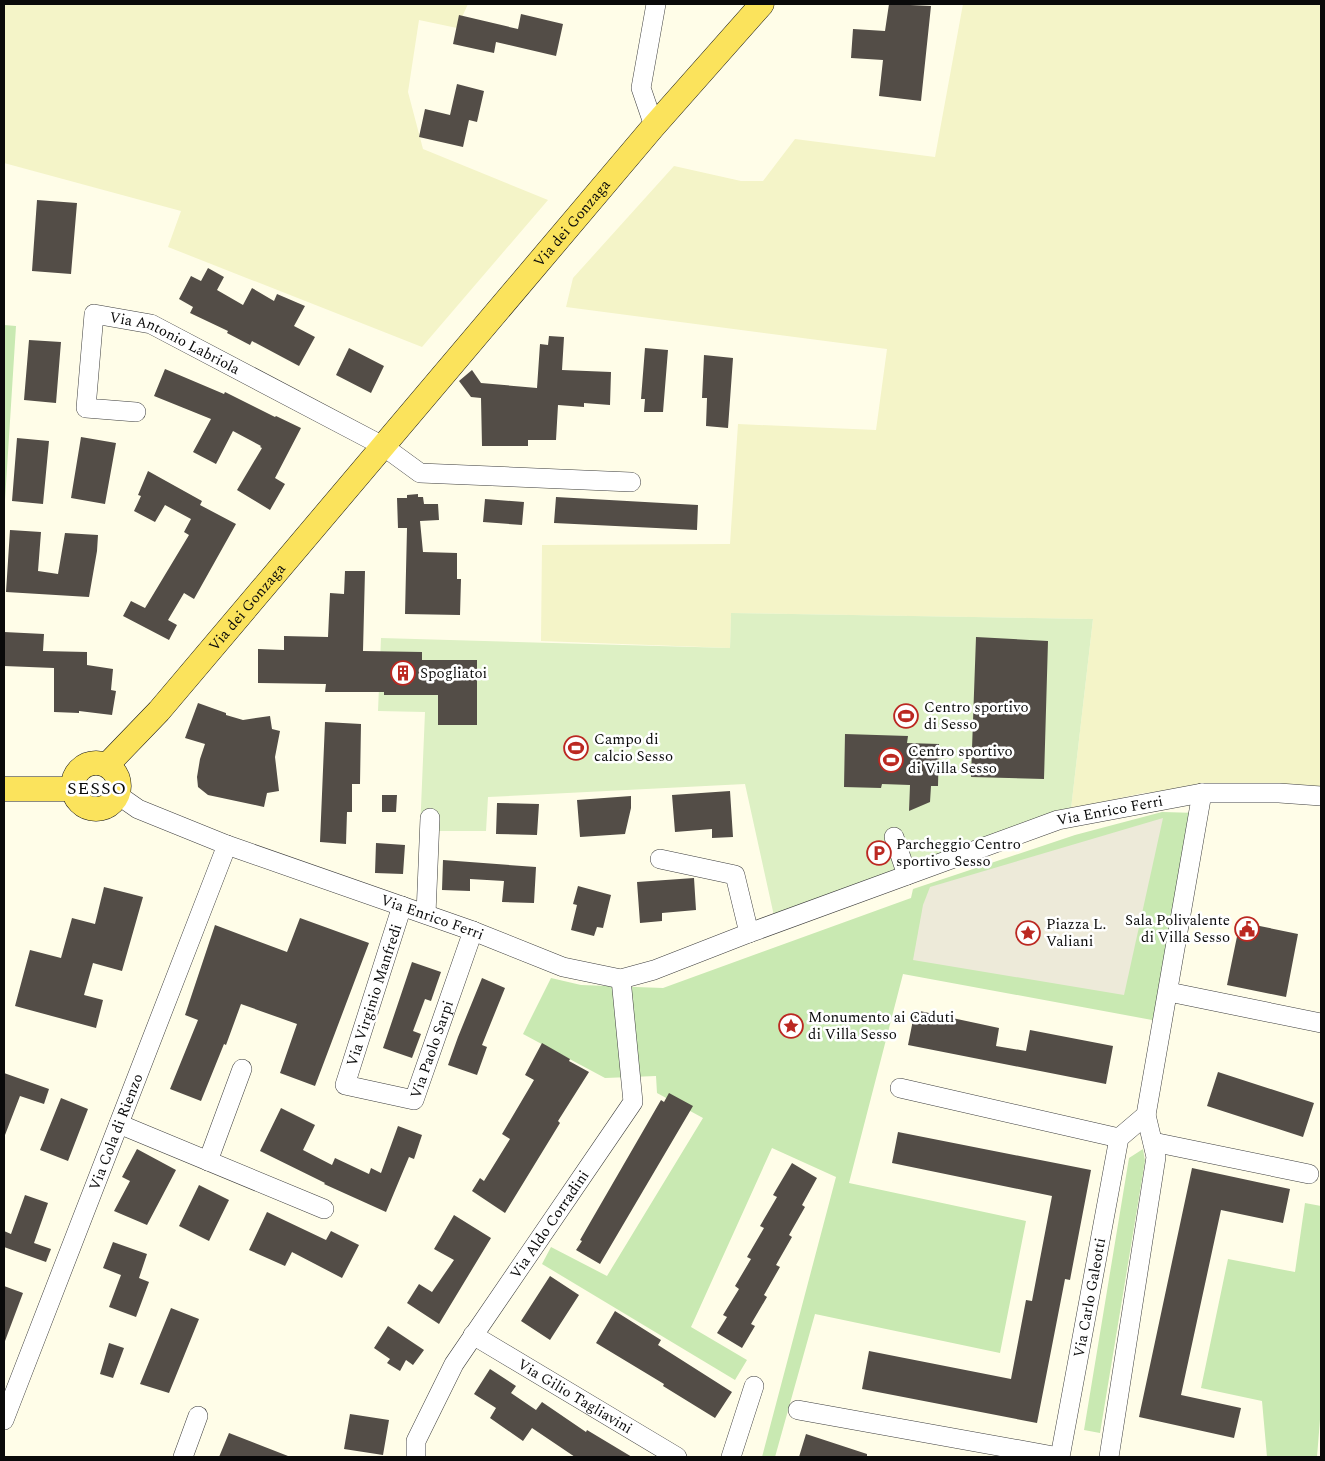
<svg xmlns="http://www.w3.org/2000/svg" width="1325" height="1461" font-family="Spectral,serif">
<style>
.farmland{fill:#f4f4c8}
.green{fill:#c9e9b2}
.pitch{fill:#ddf0c4}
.plaza{fill:#edead9}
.building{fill:#534d47}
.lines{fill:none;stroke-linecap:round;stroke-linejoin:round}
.minor-casing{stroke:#3d3d3d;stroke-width:20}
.major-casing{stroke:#1b1b1b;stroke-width:25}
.minor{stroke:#fff;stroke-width:19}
.major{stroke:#fbe35c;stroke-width:24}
.labels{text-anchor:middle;stroke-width:5;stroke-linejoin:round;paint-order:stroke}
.street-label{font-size:15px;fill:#0a0a0a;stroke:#fff}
.poi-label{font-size:15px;fill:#0a0a0a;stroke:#fff;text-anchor:start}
.quarter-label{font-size:18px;letter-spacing:1px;fill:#0a0a0a;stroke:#fff}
</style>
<rect width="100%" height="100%" fill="#fffde8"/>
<path class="farmland" d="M4 4H468L457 28 419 20 408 92 423 149 548 200 422 347 168 247 181 211 4 163Z
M963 4H1321V788H1220L1143 793 1071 809 1093 619 731 613 730 648 541 641 542 545 730 544 738 424 876 430 887 349 566 307 573 278 674 166 741 181H763L795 139 935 157Z"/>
<path class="green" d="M4 325 16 326 4 516Z
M1162 812 1198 813 1163 1022 903 974 849 1183 1026 1221 1000 1353 815 1314 775 1457H762L836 1177 772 1148 691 1327 747 1360 735 1380 542 1264 551 1247 607 1276 703 1118 657 1093 656 1076 605 1078 523 1034 551 978 581 985 663 988 911 898 913 889 1075 835Z
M1143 1149 1145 1161 1100 1433 1084 1430 1129 1158Z
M1305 1203 1321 1206V1407L1317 1457H1267L1262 1401 1201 1388 1228 1259 1295 1272Z"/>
<path class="pitch" d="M731 613 1093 619 1071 809 774 916 745 784 488 797 486 831H420L425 712 378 711 381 638 730 648Z"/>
<path class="plaza" d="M1163 818 1124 995 913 960 923 905 930 887Z"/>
<path class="building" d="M889 4 931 6 921 101 879 96 883 60 851 58 853 29 885 31Z
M521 14 563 24 556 56 496 42 494 53 453 44 459 15 518 29Z
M457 84 484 91 477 122 469 120 463 147 419 137 425 109 450 115Z
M37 200 77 203 71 274 32 271Z
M208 268 224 277 217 290 243 305 252 288 274 301 277 294 305 306 294 326 315 337 299 366 252 341 250 345 227 333 228 331 190 313 193 307 179 299 191 276 201 281Z
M549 336 564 337 562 370 611 372 610 405 584 403V407L558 405 556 440H528V446H482L481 398 471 397 459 381 472 370 481 383 537 388 540 344 548 345Z
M29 340 61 342 56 403 24 400Z
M349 348 384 366 371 393 336 375Z
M645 348 668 350 663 412H644L645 399H641Z
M704 355 733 358 728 428 706 426 707 398H702Z
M165 369 224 394 225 392 275 417 276 416 301 428 275 478 285 484 270 510 237 490 262 448 260 447 261 446 233 431 216 464 193 452 211 419 154 396Z
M81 437 116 443 105 504 71 498Z
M17 438 49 441 43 504 12 501Z
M148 471 202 501 200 505 236 524 194 599 184 593 168 620 177 625 169 640 123 616 131 601 145 608 189 535 184 532 191 519 165 505 155 522 134 511 141 496 138 495Z
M418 494V497H423L424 504H438L439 520 420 521 423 552 457 553V579H461L460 615 405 614 407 528H398L397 498H407V495Z
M556 497 698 505 697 530 554 523Z
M485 499 524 502 522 525 483 522Z
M10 530 41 532 38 571 58 574 65 533 98 535 97 551 89 597 6 592Z
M345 571H365L363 651 422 652V660H477V725H438V695H384V692H325L326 684 258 683V649L284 650V636L328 637 330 593 344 594Z
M4 632 44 634 43 651 87 652V665L113 669 111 690 116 691 112 715 79 711V713L54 712V668L4 666Z
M976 637 1048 641 1044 779 971 777Z
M198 703 226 713V715L243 720 270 716 272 729 280 731 275 757 279 791 267 793 264 807 208 795 198 787 197 777 200 759 205 744 185 738Z
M325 722 361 724 360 784H352V812H347L346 844 320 842Z
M845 734 908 736 907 743 939 744 938 786H931L930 802 909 811 910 785 882 784 881 788 844 787Z
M730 791 733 837 712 838V829L675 832 672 795Z
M382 795H397L396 812H382Z
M631 796V808L625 834 580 837 577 800Z
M497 803 539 804 537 835 496 834Z
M376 843 405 845 403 874 375 873Z
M443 860 536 867 534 903 502 902 504 881 470 879V891L442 890Z
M694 878 696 910 662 913V921L640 923 637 882Z
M578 886 611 895 603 928 597 927 594 936 571 930 577 905 573 904Z
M104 887 143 897 122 971 93 963 84 995 103 1000 96 1028 15 1006 30 950 61 958 72 918 95 924Z
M300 918 369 943 315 1086 280 1073 297 1024 241 1004 226 1045 224 1044 201 1101 170 1089 198 1020 185 1015 215 925 287 952Z
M1240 922 1298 934 1286 997 1227 985Z
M412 962 441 972 431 1001 425 999 413 1031 421 1034 412 1058 383 1048Z
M482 978 505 988 482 1045 487 1047 477 1075 448 1065 458 1037Z
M915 1010 999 1028 996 1046 1026 1051 1030 1030 1113 1046 1106 1084 908 1045Z
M542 1043 570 1059 569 1061 589 1072 558 1121 560 1123 505 1213 472 1191 480 1178 484 1181 510 1139 502 1134 534 1080 525 1075Z
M1218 1072 1314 1103 1303 1137 1207 1106Z
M4 1073 49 1089 44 1104 20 1096 5 1135H4Z
M669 1093 693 1106 600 1264 576 1250 582 1241 580 1240 661 1100 664 1102Z
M61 1098 88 1109 68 1161 40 1150Z
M281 1108 315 1125 303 1150 332 1165 335 1158 369 1174 371 1168 381 1173 398 1126 422 1135 414 1159 409 1157 386 1212 324 1184 325 1183 260 1151Z
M898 1132 1091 1170 1070 1280 1065 1279 1037 1423 862 1389 869 1351 1011 1379 1026 1300 1032 1301 1052 1196 892 1163Z
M137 1149 176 1170 147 1225 114 1211 130 1181 122 1177Z
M792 1163 817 1178 802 1205 805 1207 789 1235 792 1237 776 1265 780 1267 764 1295 767 1297 751 1324 755 1326 742 1348 717 1333 727 1317 723 1315 739 1289 735 1286 751 1259 747 1257 764 1228 760 1226 777 1197 773 1195Z
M1192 1168 1290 1189 1283 1223 1221 1210 1181 1395 1241 1408 1234 1438 1139 1417Z
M199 1185 229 1200 209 1241 179 1226Z
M25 1195 48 1203 34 1243 51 1249 46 1262 4 1247V1231L11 1234Z
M267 1212 326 1240 331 1231 359 1245 342 1278 292 1252 285 1266 249 1250Z
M454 1215 491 1238 439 1324 407 1303 419 1284 432 1292 454 1260 434 1249Z
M113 1242 147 1254 139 1278 149 1282 136 1317 109 1307 121 1275 103 1268Z
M550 1276 579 1295 550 1340 521 1321Z
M4 1286 23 1293 5 1341 4 1340Z
M171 1308 199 1319 169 1393 140 1384Z
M615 1311 661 1340 658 1345 732 1392 715 1418 663 1386 664 1384 596 1343Z
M388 1326 424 1350 413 1365 406 1360 400 1371 387 1363 390 1359 374 1348Z
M109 1343 124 1348 113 1378 100 1374Z
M490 1369 516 1386 511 1393 536 1410 542 1402 586 1432 587 1430 632 1457H575L532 1428 523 1441 490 1418 496 1408 474 1394Z
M350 1414 389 1420 383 1455 344 1449Z
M229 1433 288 1456V1457H219Z
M806 1434 867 1454V1457H799Z"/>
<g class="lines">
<g class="minor-casing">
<g id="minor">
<path d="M654 126 641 88 656 4"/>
<path id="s1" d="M136 412 86 408 94 314 151 324 383 446 420 473 631 482"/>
<path id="s2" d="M118 795 138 809 227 845 473 931 563 967 621 979 654 970 749 933 1058 820 1202 793H1279L1321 796"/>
<path d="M894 837 907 875"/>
<path d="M660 859 735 875 749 933"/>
<path id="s3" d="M402 906 345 1085 414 1100 473 931"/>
<path d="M426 914 430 818"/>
<path d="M1169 992 1321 1023"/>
<path d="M900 1088 1119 1138"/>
<path d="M119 1124 324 1209"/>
<path d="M1153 1142 1309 1174"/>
<path d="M208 1161 242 1069"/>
<path id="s4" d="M473 1335 677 1457"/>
<path d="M798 1410 1059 1457"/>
<path id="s5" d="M4 1420 227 845"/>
<path d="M183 1457 198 1416"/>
<path id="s6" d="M416 1457V1441L454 1364 633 1102 621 979"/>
<path d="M731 1457 754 1386"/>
<path id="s7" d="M1060 1457 1119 1138 1146 1115 1202 793"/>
<path d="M1109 1457 1156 1157 1146 1115"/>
</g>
</g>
<g class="major-casing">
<g id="major">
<circle cx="96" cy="786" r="23"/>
<path id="s8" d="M107 765 159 711 654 126 762 4"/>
<path d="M4 789H73"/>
</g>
</g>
<use href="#minor" class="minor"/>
<use href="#major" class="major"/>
</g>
<defs>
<g id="building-ring" transform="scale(1.25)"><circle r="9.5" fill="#fff" stroke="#bb2821" stroke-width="1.5"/><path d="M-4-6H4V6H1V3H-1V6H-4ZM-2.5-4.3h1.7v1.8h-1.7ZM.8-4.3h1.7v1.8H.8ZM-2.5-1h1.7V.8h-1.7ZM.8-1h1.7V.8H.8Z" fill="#bb2821"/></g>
<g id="stadium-ring" transform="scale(1.25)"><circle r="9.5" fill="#fff" stroke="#bb2821" stroke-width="1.5"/><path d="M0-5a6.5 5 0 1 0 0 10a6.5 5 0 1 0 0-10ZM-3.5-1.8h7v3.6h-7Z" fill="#bb2821"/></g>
<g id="parking-ring" transform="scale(1.25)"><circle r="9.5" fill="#fff" stroke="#bb2821" stroke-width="1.5"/><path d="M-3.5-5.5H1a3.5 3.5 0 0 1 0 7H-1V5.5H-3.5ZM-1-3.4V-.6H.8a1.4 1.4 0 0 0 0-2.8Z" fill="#bb2821"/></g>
<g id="civic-ring" transform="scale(1.25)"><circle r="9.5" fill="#fff" stroke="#bb2821" stroke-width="1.5"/><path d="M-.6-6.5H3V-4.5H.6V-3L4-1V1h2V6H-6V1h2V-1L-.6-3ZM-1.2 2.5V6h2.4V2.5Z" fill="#bb2821"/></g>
<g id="sight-ring" transform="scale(1.25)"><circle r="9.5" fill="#fff" stroke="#bb2821" stroke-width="1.5"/><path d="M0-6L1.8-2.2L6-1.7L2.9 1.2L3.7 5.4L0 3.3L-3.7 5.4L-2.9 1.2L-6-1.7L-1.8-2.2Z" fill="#bb2821"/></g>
</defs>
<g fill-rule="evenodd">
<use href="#building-ring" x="403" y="673"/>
<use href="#stadium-ring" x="906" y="716"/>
<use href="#stadium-ring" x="576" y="748"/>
<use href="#stadium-ring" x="891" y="760"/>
<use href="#parking-ring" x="879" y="853"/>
<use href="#civic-ring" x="1247" y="929"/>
<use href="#sight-ring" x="1028" y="933"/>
<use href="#sight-ring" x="791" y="1026"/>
</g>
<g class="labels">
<g class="street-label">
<text dy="5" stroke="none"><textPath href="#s8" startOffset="714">Via dei Gonzaga</textPath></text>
<text dy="5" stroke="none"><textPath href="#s1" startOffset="231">Via Antonio Labriola</textPath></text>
<text dy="5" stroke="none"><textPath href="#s8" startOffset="211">Via dei Gonzaga</textPath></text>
<text dy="5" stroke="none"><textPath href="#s2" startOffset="1055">Via Enrico Ferri</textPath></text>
<text dy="5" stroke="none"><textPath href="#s2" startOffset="338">Via Enrico Ferri</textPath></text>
<text transform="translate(374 995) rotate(-72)" y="5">Via Virginio Manfredi</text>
<text dy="5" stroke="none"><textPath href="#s3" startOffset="312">Via Paolo Sarpi</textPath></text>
<text dy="5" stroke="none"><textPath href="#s5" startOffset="309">Via Cola di Rienzo</textPath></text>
<text dy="5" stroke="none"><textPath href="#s6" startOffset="271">Via Aldo Corradini</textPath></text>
<text dy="5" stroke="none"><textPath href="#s7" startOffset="162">Via Carlo Galeotti</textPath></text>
<text dy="5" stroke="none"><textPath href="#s4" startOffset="119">Via Gilio Tagliavini</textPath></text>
</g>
<g class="poi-label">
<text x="420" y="678">Spogliatoi</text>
<text x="924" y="712">Centro sportivo<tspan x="924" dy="17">di Sesso</tspan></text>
<text x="594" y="744">Campo di<tspan x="594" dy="17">calcio Sesso</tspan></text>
<text x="908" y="756">Centro sportivo<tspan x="908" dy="17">di Villa Sesso</tspan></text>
<text x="896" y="849">Parcheggio Centro<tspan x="896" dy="17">sportivo Sesso</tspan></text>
<text x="1230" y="925" text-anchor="end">Sala Polivalente<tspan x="1230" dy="17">di Villa Sesso</tspan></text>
<text x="1046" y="929">Piazza L.<tspan x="1046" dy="17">Valiani</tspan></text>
<text x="808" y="1022">Monumento ai Caduti<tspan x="808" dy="17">di Villa Sesso</tspan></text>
</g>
<g class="quarter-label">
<text x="97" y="794">SESSO</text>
</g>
</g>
<rect width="1325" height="1461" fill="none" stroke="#0a0a0a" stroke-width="10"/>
</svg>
